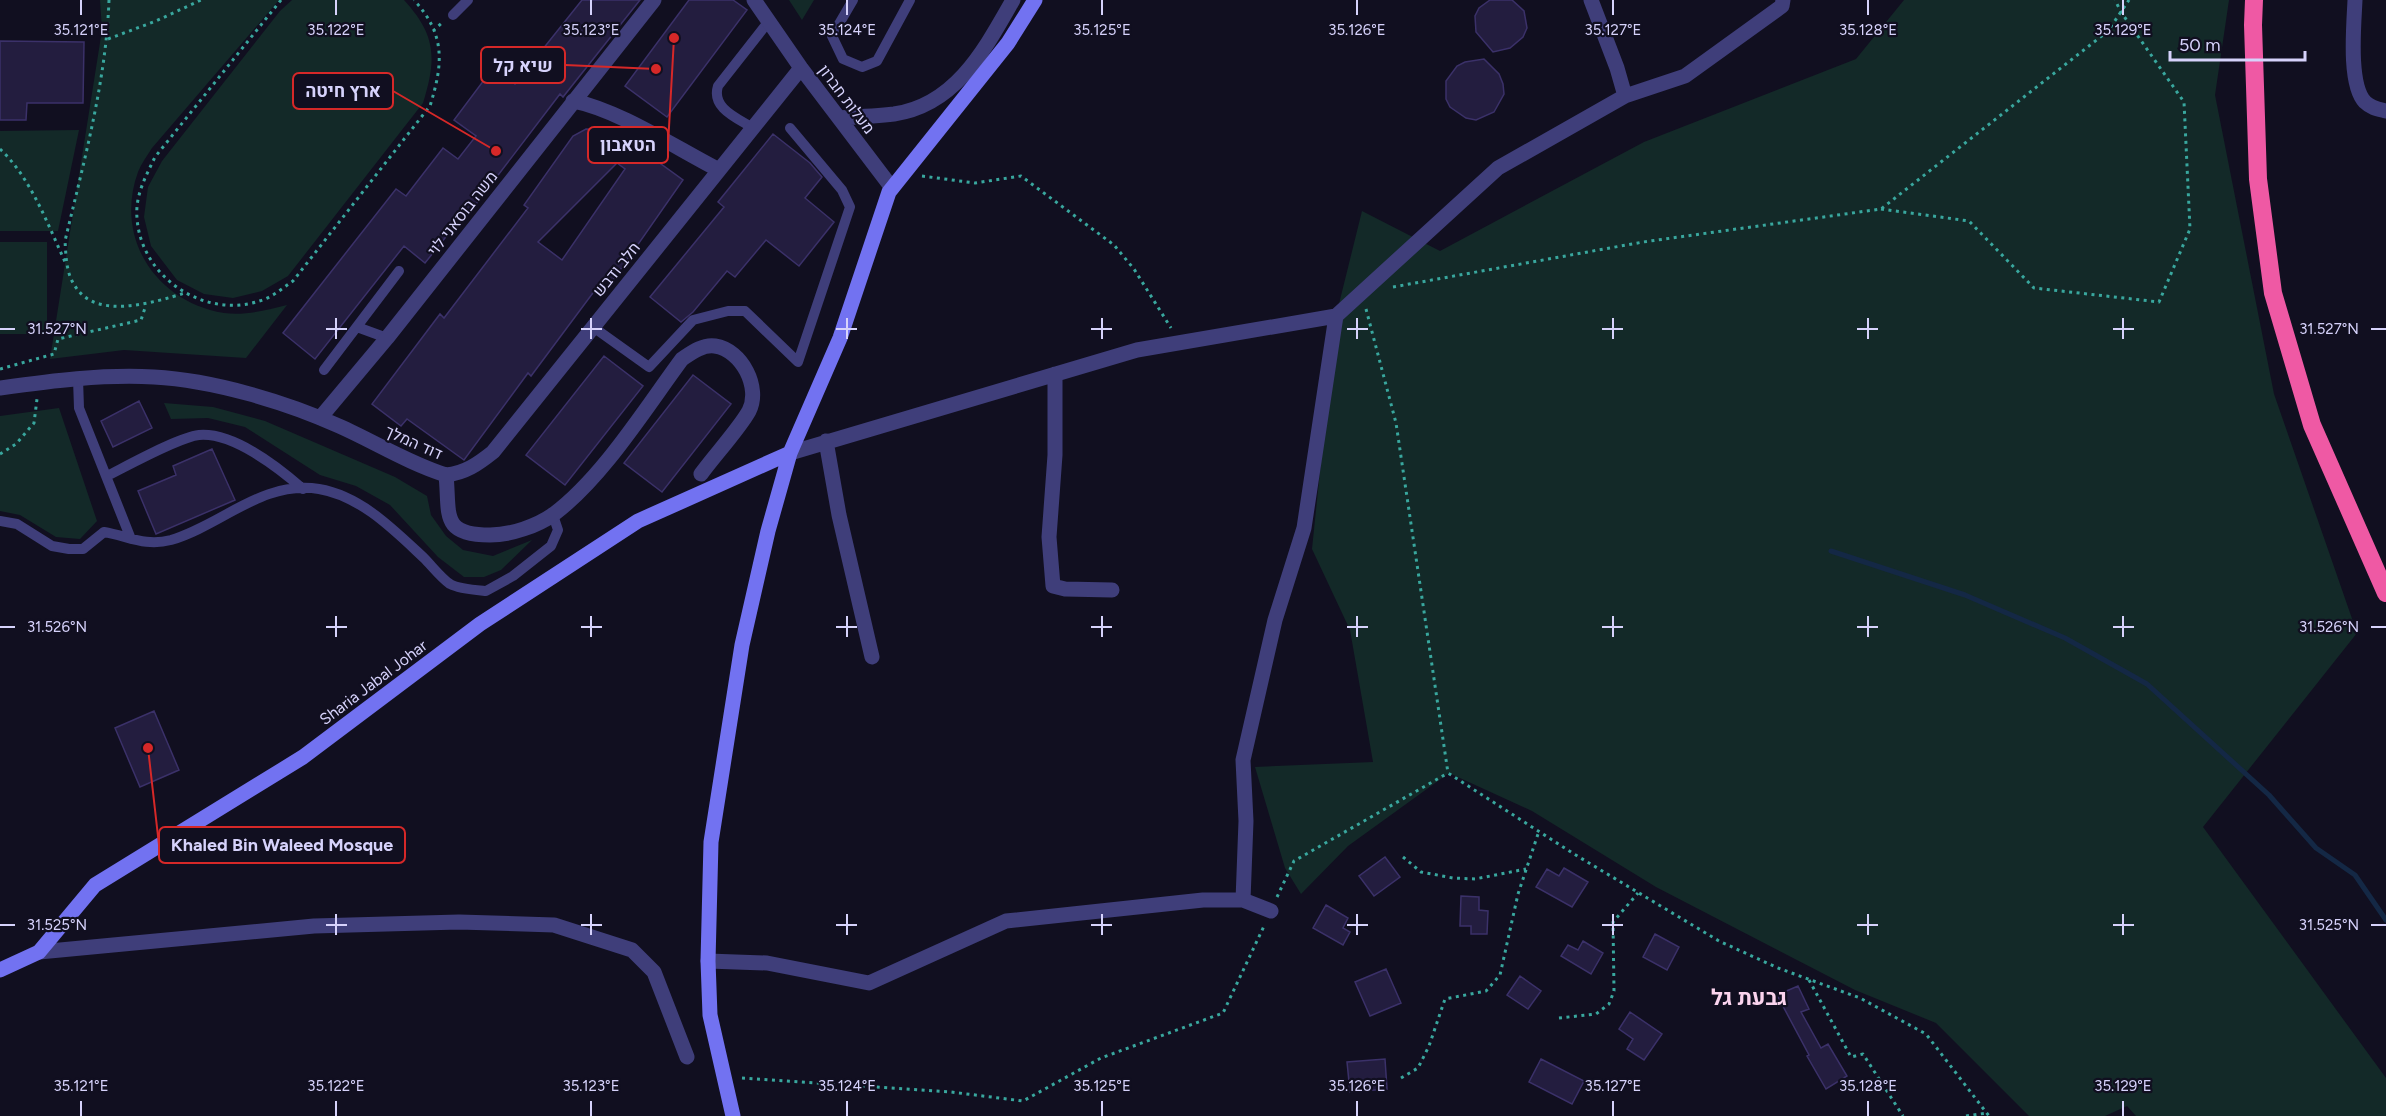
<svg xmlns="http://www.w3.org/2000/svg" width="2386" height="1116" font-family="Figtree,Heebo,sans-serif">
<style>
.green{fill:#132928}
.lines{fill:none;stroke-linecap:round;stroke-linejoin:round}
.stream{stroke:#142845;stroke-width:5}
.building{fill:#231d3f;stroke:#3b3169;stroke-width:1.5;fill-rule:evenodd}
.path{stroke:#39a79e;stroke-width:3;stroke-dasharray:3 4.5;stroke-linecap:butt}
.lane{stroke:#3f3e7a;stroke-width:10}
.street{stroke:#3f3e7a;stroke-width:15}
.secondary{stroke:#7272f1;stroke-width:15}
.highway{stroke:#ef59a4;stroke-width:18}
.ticks{fill:none;stroke:#d6d2fb;stroke-width:2}
.labels{text-anchor:middle;stroke-width:4.5;stroke-linejoin:round;paint-order:stroke}
.street-label{font-size:16px;fill:#d6d2fb;stroke:#110f20}
.district-label{font-size:22px;font-weight:bold;fill:#fbd4ee;stroke:#110f20}
.ticks-label{font-size:15px;text-anchor:middle;fill:#d6d2fb;stroke:#110f20;stroke-width:4.5;stroke-linejoin:round;paint-order:stroke}
.leader{fill:none;stroke:#d62828;stroke-width:2}
.callout-dot{fill:#d62828;stroke:#110f20;stroke-width:2}
.callout{fill:#110f20;stroke:#d62828;stroke-width:2}
.callout-label{font-size:18px;text-anchor:middle;font-weight:bold;fill:#d6d2fb}
</style>
<rect width="100%" height="100%" fill="#110f20"/>
<path class="green" d="M100 0H279L152 148C147 156 141 164 138 172 114 238 156 302 224 313 245 316 267 310 287 305L246 358 124 350 50 359 102 30Z
M292 0H404C436 35 437 58 423 103L288 276 262 291 233 298 204 294 177 280 151 246 144 217 148 187 162 161 280 11Z
M789 0H814L802 20Z
M1904 0H2229L2215 95 2274 394 2357 633 2203 827 2386 1078V1116H2136L2127 1106 2105 1116H2029L1936 1023 1855 990 1656 887 1532 811 1449 773 1348 846 1301 894 1285 868 1255 767 1373 762 1350 630 1312 549 1336 316 1362 211 1440 251 1644 142 1856 59Z
M79 130 58 231H0V131Z
M0 242H47V334H0Z
M164 403 213 407 265 421 395 477 427 496 431 515 446 536 463 550 493 556 532 540 501 570 484 577H464L438 557 390 505 356 486 320 475 245 427 208 418 171 419Z
M59 408 97 521 80 539 56 537 20 515 0 511V416Z"/>
<g class="lines">
<path class="stream" d="M1831 551 1965 595 2065 638 2147 684 2269 795 2316 848 2355 875 2386 920"/>
</g>
<path class="building" d="M582 0H640L563 97 560 94 460 225 457 223 425 263 404 246 315 359 283 333 396 189 406 196 443 148 458 159 476 136 454 120 493 68 515 84Z
M689 0H733L747 10 667 117 625 86Z
M1490 0H1512L1524 11 1527 28 1523 37 1510 48 1493 52 1476 32 1475 16 1479 8Z
M0 41 84 42 83 103H27L26 120H0Z
M1484 59 1499 74 1503 84 1504 94 1494 112 1476 120 1466 118 1450 107 1446 99V81L1457 66 1465 62Z
M586 129 614 130 683 180 611 283 604 278 531 376 528 373 464 460 407 419 401 426 372 404 440 314 444 318 528 208 524 205 573 136ZM617 163 625 169 562 260 538 242Z
M773 134 810 163 822 177 805 198 834 222 799 266 766 240 735 277 727 271 693 312 681 322 650 297 724 207 718 202Z
M604 356 643 386 565 485 526 455Z
M693 375 731 404 662 492 624 463Z
M139 401 152 428 113 447 101 421Z
M212 449 235 500 156 534 138 491 176 475 173 466Z
M154 711 179 770 140 787 115 728Z
M1385 857 1400 877 1374 896 1359 876Z
M1564 868 1588 882 1572 907 1536 887 1547 869 1559 876Z
M1461 896 1479 897V910L1488 911 1487 934H1471V926H1460Z
M1326 905 1348 918 1343 928 1350 932 1343 945 1313 928Z
M1655 934 1679 947 1667 970 1643 957Z
M1583 941 1603 953 1591 974 1561 956 1568 945 1578 950Z
M1386 969 1401 1003 1370 1016 1355 982Z
M1520 976 1541 991 1528 1009 1507 995Z
M1798 986 1809 1009 1801 1012 1821 1048 1828 1044 1847 1076 1826 1089 1807 1056 1809 1055 1777 995Z
M1630 1012 1662 1034 1644 1060 1627 1049 1633 1039 1619 1029Z
M1385 1059 1387 1089 1350 1092 1347 1062Z
M1541 1059 1584 1081 1572 1104 1529 1082Z"/>
<g class="lines">
<path class="path" d="M109 0C106 82 84 161 65 241 66 256 66 273 75 286 96 321 155 302 185 293
M281 0 155 157C146 176 135 195 137 218 141 279 208 322 265 299 275 295 284 287 293 281L430 106C443 64 446 35 414 0
M433 31 443 22
M108 39 156 21 201 0
M0 149C31 178 48 225 66 264
M922 176 975 183 1021 176 1114 245 1134 269 1171 328
M1881 209 1969 221 2034 288 2159 302 2190 229 2184 102 2121 12 2115 0
M1393 287 1643 242 1881 209 2108 31 2129 0
M1366 309 1396 423 1448 773 1574 854 1719 941 1778 968 1860 998 1926 1034 1989 1116
M0 369 54 354 58 339 141 320 146 305
M0 454 16 444 34 423 37 399
M1403 857 1421 872 1453 878 1475 879 1526 869
M1277 897 1294 861 1448 773
M1809 980 1851 1057 1863 1054 1903 1116
M1559 1018 1596 1014 1609 1004 1614 991 1613 922 1638 893
M742 1078 951 1092 1023 1101 1101 1058 1223 1013 1265 924
M1401 1078 1418 1068 1429 1046 1445 999 1486 991 1500 975 1518 894 1539 831
M1966 1116 1987 1113"/>
<path class="lane" d="M853 0 832 36 843 59 862 67 877 61 910 0
M453 15 468 0
M753 128C737 118 711 108 718 86L769 21
M357 327 387 338
M593 327 649 367 693 320 728 311H745L798 362 850 207 842 190 790 128
M324 370 399 271
M78 379 79 408 131 539
M107 476C127 466 179 437 199 435 233 432 279 468 303 489
M0 521 17 524 52 546 69 549H83L104 532C128 536 145 547 171 540 222 525 262 480 319 489 361 496 394 530 424 558 432 566 441 578 450 584 459 589 475 590 486 591L513 576 551 546 558 530 553 515"/>
<path class="street" d="M754 0 801 68 892 188
M1591 0 1617 68 1625 96
M2355 0C2354 24 2348 84 2365 102 2371 108 2378 109 2386 111
M573 101C619 110 676 148 719 170
M839 118C857 117 876 116 894 114 956 105 985 49 1013 0
M1055 374V455L1049 537 1053 586 1065 589 1112 590
M0 388C51 381 103 374 154 377 212 380 286 402 339 426 375 442 408 463 446 475 450 514 440 535 490 535 511 535 537 526 554 514 603 477 645 409 682 359 691 353 703 344 715 346 742 350 761 388 749 411 739 429 714 456 701 474
M320 418 387 338 654 0
M826 441 839 515 872 657
M790 453 1137 350 1336 316 1498 168 1625 96 1685 76 1782 6 1783 0
M446 475C465 473 478 464 493 452L801 68
M1243 900 1246 821 1243 760 1275 620 1304 528 1336 316
M39 952 314 926 459 922 554 925 632 950 654 972 687 1057
M708 961 767 963 869 983 1006 921 1203 900H1243L1271 911"/>
<path class="secondary" d="M0 970 39 952 95 885 303 757 480 624 638 521 790 453
M733 1116 710 1015 708 961 711 842 742 645 768 531 790 453 840 338 889 192 1008 43 1035 0"/>
<path class="highway" d="M2254 0 2253 25 2258 179 2273 293 2312 425 2386 593"/>
</g>
<path class="ticks" d="M81 0V15M336 0V15M591 0V15M847 0V15M1102 0V15M1357 0V15M1613 0V15M1868 0V15M2123 0V15M336 318V339M591 318V339M847 318V339M1102 318V339M1357 318V339M1613 318V339M1868 318V339M2123 318V339M0 329H15M326 329H347M581 329H602M836 329H857M1091 329H1112M1347 329H1368M1602 329H1623M1857 329H1878M2113 329H2134M2371 329H2386M336 616V637M591 616V637M847 616V637M1102 616V637M1357 616V637M1613 616V637M1868 616V637M2123 616V637M0 627H15M326 627H347M581 627H602M836 627H857M1091 627H1112M1347 627H1368M1602 627H1623M1857 627H1878M2113 627H2134M2371 627H2386M336 914V935M591 914V935M847 914V935M1102 914V935M1357 914V935M1613 914V935M1868 914V935M2123 914V935M0 925H15M326 925H347M581 925H602M836 925H857M1091 925H1112M1347 925H1368M1602 925H1623M1857 925H1878M2113 925H2134M2371 925H2386M81 1101V1116M336 1101V1116M591 1101V1116M847 1101V1116M1102 1101V1116M1357 1101V1116M1613 1101V1116M1868 1101V1116M2123 1101V1116"/>
<g class="labels">
<g class="street-label">
<text transform="translate(847 99) rotate(53)" y="6">מעלות חברון</text>
<text transform="translate(462 213) rotate(-52)" y="6">משה בוסאני לוי</text>
<text transform="translate(616 269) rotate(-51)" y="6">חלב ודבש</text>
<text transform="translate(414 442) rotate(24)" y="6">דוד המלך</text>
<text transform="translate(373 682) rotate(-37)" y="6">Sharia Jabal Johar</text>
</g>
<g class="district-label">
<text x="1749" y="1005">גבעת גל</text>
</g>
</g>
<g class="ticks-label">
<text x="81" y="35">35.121°E</text>
<text x="336" y="35">35.122°E</text>
<text x="591" y="35">35.123°E</text>
<text x="847" y="35">35.124°E</text>
<text x="1102" y="35">35.125°E</text>
<text x="1357" y="35">35.126°E</text>
<text x="1613" y="35">35.127°E</text>
<text x="1868" y="35">35.128°E</text>
<text x="2123" y="35">35.129°E</text>
<text x="57" y="334">31.527°N</text>
<text x="2329" y="334">31.527°N</text>
<text x="57" y="632">31.526°N</text>
<text x="2329" y="632">31.526°N</text>
<text x="57" y="930">31.525°N</text>
<text x="2329" y="930">31.525°N</text>
<text x="81" y="1091">35.121°E</text>
<text x="336" y="1091">35.122°E</text>
<text x="591" y="1091">35.123°E</text>
<text x="847" y="1091">35.124°E</text>
<text x="1102" y="1091">35.125°E</text>
<text x="1357" y="1091">35.126°E</text>
<text x="1613" y="1091">35.127°E</text>
<text x="1868" y="1091">35.128°E</text>
<text x="2123" y="1091">35.129°E</text>
</g>
<path class="leader" d="M656 69L565 65M496 151L393 91M674 38L668 145M148 748L159 845"/>
<g class="callout-dot">
<circle cx="656" cy="69" r="6"/>
<circle cx="496" cy="151" r="6"/>
<circle cx="674" cy="38" r="6"/>
<circle cx="148" cy="748" r="6"/>
</g>
<g class="callout">
<rect x="481" y="47" width="84" height="36" rx="6"/>
<rect x="293" y="73" width="100" height="36" rx="6"/>
<rect x="588" y="127" width="80" height="36" rx="6"/>
<rect x="159" y="827" width="246" height="36" rx="6"/>
</g>
<g class="callout-label">
<text x="523" y="72">שיא קל</text>
<text x="343" y="97">ארץ חיטה</text>
<text x="628" y="151">הטאבון</text>
<text x="282" y="851">Khaled Bin Waleed Mosque</text>
</g>
<path d="M2170 51v9h135v-9" fill="none" stroke="#d6d2fb" stroke-width="3"/>
<text x="2179" y="51" font-size="18" fill="#d6d2fb" stroke="#110f20" stroke-width="4.5" paint-order="stroke">50 m</text>
</svg>
